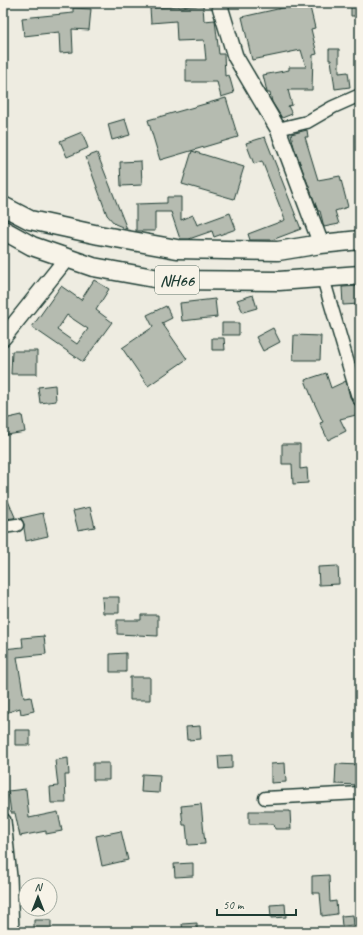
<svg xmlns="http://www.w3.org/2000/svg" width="363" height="935" font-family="Caveat,sans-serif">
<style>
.building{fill:#b5bbb0;stroke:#1f3d34;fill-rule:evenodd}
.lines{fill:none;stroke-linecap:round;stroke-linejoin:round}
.minor-casing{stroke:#1f3d34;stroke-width:15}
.major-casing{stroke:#1f3d34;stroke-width:18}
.highway-casing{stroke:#1f3d34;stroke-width:21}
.minor{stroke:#f7f3e8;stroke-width:12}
.major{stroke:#f7f3e8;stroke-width:15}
.highway{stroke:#f7f3e8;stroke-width:18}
.labels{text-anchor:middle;stroke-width:4;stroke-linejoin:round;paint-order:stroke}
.shield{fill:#f7f3e8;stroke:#60746a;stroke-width:1}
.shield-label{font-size:16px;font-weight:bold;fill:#1f3d34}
</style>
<rect width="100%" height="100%" fill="#eeece1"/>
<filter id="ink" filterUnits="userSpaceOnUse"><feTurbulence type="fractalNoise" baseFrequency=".025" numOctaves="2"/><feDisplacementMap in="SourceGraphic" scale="8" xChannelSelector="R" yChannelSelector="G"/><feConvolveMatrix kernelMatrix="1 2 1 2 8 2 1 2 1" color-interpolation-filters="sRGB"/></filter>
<g filter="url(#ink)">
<path class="building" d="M304 3H309L315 28 311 29 317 54 313 55 312 90H288L292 105 288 106 292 114 282 118 272 102 270 93H267V92L263 75 289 70V67H306L301 50 252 60 242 17Z
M203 5 204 21 215 20 219 54H224L225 76 229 75 234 93 221 97 217 82H186V60H206L204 40 177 41 176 21 151 23 150 8 179 6V7Z
M360 6V16H351V7Z
M73 8 91 9 89 30 72 29 73 52 60 53 59 32 24 36 22 18 73 13Z
M329 49H339V73L348 72 350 87 335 89 331 60H329Z
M226 98 238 137 160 160 148 120Z
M125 119 130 135 112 140 108 124Z
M307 130 308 137H305L318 180 340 176 348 207 335 211 339 224 324 227 320 211H318L294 147 291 134Z
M82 132 88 148 67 157 60 141Z
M265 137 301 229 272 240H250L248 234 285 220 262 161 254 164 246 143Z
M192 151 244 167 234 199 182 184Z
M97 153 127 229 115 224 107 215 86 157Z
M141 161 142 185 121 186 120 162Z
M167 197H181V220L193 215 197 225 230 213 236 229 214 237 212 231 189 239H180L171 212H155V231H136V204L167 203Z
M94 280 109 289 96 310 112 322 83 362 32 327 61 286 81 300ZM67 315 88 329 77 344 57 330Z
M360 286V304L343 305 342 287Z
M253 295 257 308 243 312 237 300Z
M215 299 217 317 182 321 180 303Z
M166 306 172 318 162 323 187 359 148 386 122 348 153 327 147 315Z
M222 323H239V335H222Z
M273 328 280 342 263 351 256 337Z
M294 335 321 336 320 360H293Z
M212 338H224L225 350H212Z
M12 351H37V374H11Z
M326 373 331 388 346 381 350 397 354 404 358 407 360 414 340 419 346 431 328 440 320 423 323 422 312 398 305 380Z
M55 385 56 401 40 403 38 387Z
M22 415 25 432 7 435 4 419Z
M282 444H300V469L307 468 308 483 293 484 292 464H282Z
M3 489 15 517 14 518 3 519Z
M90 507 95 527 78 530 73 511Z
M43 513 48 536 26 541 24 528V524L21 518Z
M338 566 339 584 319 585 318 567Z
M102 597H119V613H103Z
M141 615H158V636L117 634V620H141Z
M44 636 46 654 17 657 24 698 31 697 34 711 21 714 20 708 3 714V649L23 647 22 638Z
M126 653V672H110V654Z
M130 677H150V700H130Z
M200 726 201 739 187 740 186 727Z
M15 730H30V745H15Z
M232 755V768L219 769 218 756Z
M68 758 69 775H65L66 803H51L50 787 58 786 55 760Z
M93 763H109V780H93Z
M285 763 286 782 271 783V764Z
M336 764 360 765 359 785 335 784Z
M142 774 160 775 159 793 141 792Z
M26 789 29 818 58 812 62 831 46 834V831L20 836 15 813H11L8 791Z
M201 804 205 844 188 845 186 825H183L181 806Z
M249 811H290L291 829H275L274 824H249Z
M121 831 128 860 102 866 96 836Z
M193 863V876L175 877 174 864Z
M329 875 330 902 336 901 337 914 322 916 320 893H312V876Z
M285 904 286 917 271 918 270 905Z
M353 915 354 925 342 926 341 916Z
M34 920H51V932H34Z
M197 923V932H183L182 924Z"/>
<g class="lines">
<g class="minor-casing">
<path id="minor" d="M278 129 307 122 333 107 360 95
M323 278 357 394 360 400
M3 527 17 525
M265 798 360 793"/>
</g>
<g class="major-casing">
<path id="major" d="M219 3 235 56 278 129 321 244
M3 338 67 258
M3 821 9 877 11 932"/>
</g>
<g class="highway-casing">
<path id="highway" d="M3 206 30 220 99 235 177 249 278 251 321 244 360 240
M3 230 32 246 93 267 165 280 279 281 360 275"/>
</g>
<use href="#minor" class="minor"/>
<use href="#major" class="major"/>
<use href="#highway" class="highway"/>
</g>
</g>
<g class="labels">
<rect class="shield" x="155" y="266" width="44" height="28" rx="3"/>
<g class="shield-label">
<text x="177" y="286">NH66</text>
</g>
</g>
<rect width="363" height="935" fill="none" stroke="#f7f3e8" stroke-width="16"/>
<rect x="8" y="8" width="347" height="919" fill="none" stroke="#1f3d34" stroke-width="1.5" filter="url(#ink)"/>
<g transform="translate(38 897)"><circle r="19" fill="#f7f3e8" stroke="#a1aaa0"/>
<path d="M0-3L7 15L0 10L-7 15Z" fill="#1f3d34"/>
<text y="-6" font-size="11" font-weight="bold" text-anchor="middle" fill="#1f3d34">N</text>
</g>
<path d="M217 909v6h79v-6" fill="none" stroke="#1f3d34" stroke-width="2"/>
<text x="223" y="909" font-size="12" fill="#1f3d34" stroke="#f7f3e8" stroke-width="3" paint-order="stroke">50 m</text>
</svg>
